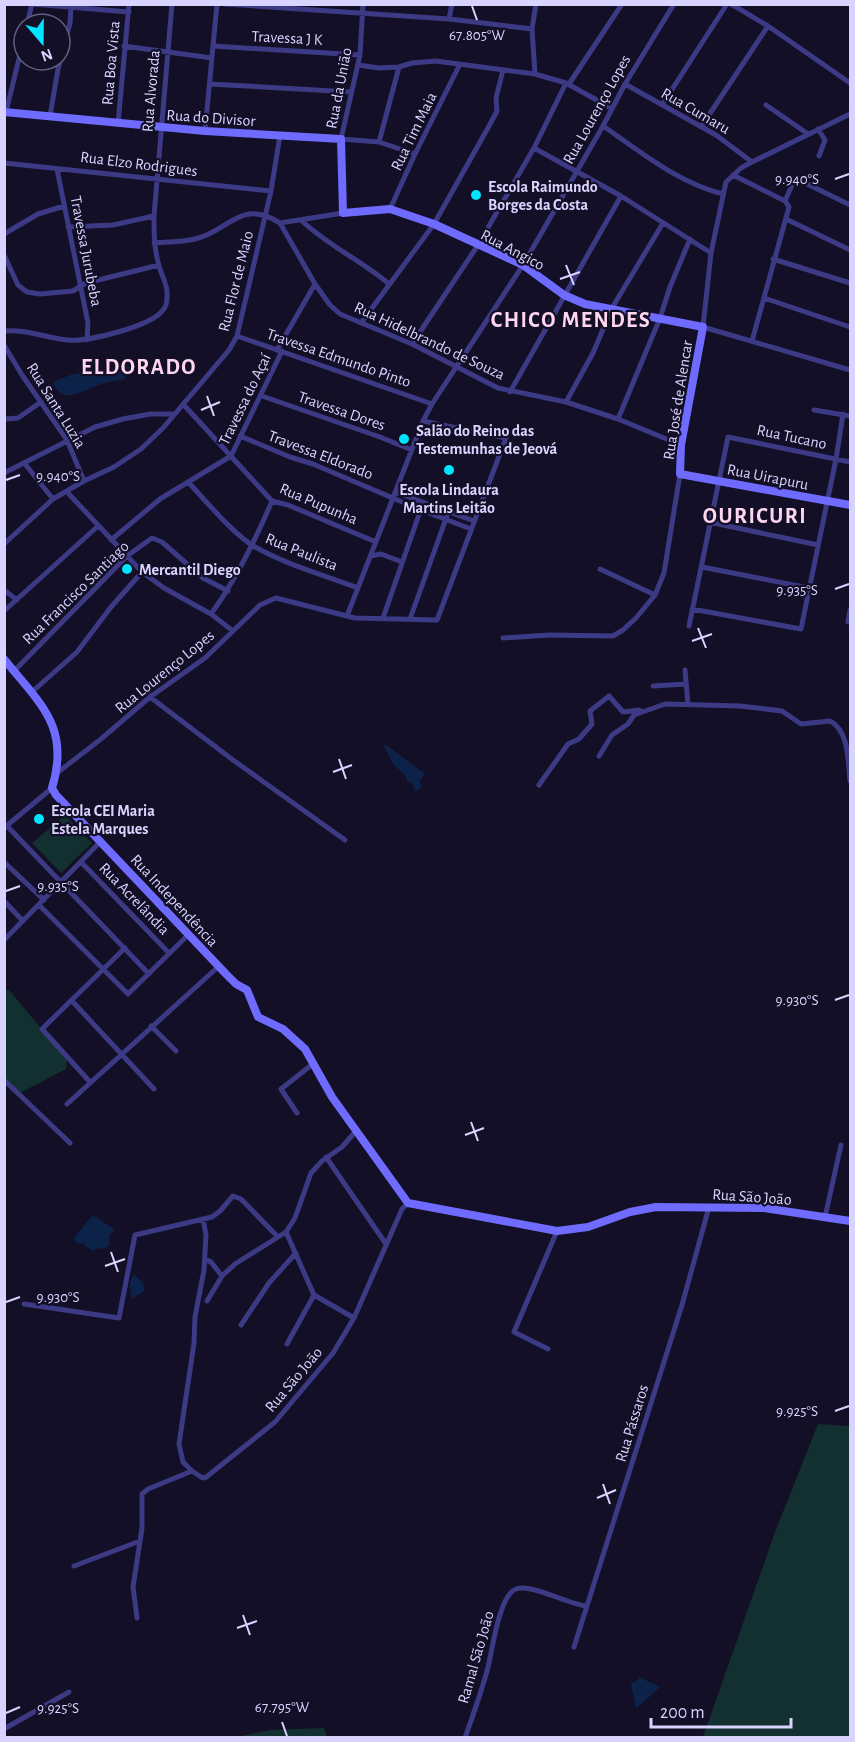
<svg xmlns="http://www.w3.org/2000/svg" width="855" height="1742" font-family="'Alegreya Sans',sans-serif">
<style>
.green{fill:#12302f}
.water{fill:#0c2248}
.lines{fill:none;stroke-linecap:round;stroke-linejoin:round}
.street{stroke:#3d3a85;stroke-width:5}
.secondary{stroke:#6f6bff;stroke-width:8}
.ticks{fill:none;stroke:#d9d4ff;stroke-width:2}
.poi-dot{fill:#00e5ff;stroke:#130f26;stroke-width:2}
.labels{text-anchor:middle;stroke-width:4.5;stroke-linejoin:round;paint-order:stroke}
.street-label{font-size:16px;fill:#d9d4ff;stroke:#130f26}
.poi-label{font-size:16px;font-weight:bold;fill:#d9d4ff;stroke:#130f26;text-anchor:start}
.district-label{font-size:22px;font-weight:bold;letter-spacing:1.5px;fill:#ffd6f0;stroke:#130f26}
.ticks-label{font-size:15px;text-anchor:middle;fill:#d9d4ff;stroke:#130f26;stroke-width:4.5;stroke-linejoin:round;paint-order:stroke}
</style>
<rect width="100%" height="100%" fill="#130f26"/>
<path class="green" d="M65 815 92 843 61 873 32 843Z
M4 990H9L67 1059 66 1069 20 1093 5 1078Z
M818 1424 850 1426V1737H703L775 1532Z
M324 1728 327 1737H236L270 1730Z"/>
<path class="water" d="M132 365 135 367 123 380C115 381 107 382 99 385 82 390 62 407 53 382L70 375Z
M385 744 425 774 420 780 421 787 418 790H415L412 783 407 781 406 776 393 764 384 746Z
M93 1215 114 1229V1232L110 1235 109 1245 104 1249 99 1248 92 1251 82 1243 78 1244 74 1238Z
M134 1274 143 1283 145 1290 132 1299C130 1291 128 1281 134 1274Z
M639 1677 660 1687 636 1709 631 1684 639 1679Z"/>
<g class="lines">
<path class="street" d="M225 4 449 19 532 29
M363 4 360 55 341 139 379 142 415 154
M731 4 768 26 850 83
M449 19 452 4
M27 24 32 4 129 12
M124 46 212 58
M213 46 360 55
M358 65 379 68 399 67 412 63 436 61 535 74 566 83 611 108
M535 74 532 29 536 4
M210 84 351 92
M569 84 622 4
M625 84 716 135 752 162
M662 105 727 4
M766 105 808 134
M6 112 24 38
M850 114 752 162 741 168 726 182 711 253 703 327 850 370
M50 116 58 69 70 23 71 7
M118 124 129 4
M603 126C641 152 678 183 723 194
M701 127 768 26
M818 129 825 140 819 156
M205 131 217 4
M379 142 399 67
M534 148 621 196 711 253
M4 163 271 191
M57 169 88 323 87 340
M733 175 785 201
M785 201 795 178 850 205
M390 209 415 154 460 64
M786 219 850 250
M301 220C328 246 361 260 389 284
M280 223 315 284 330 305 340 314 412 344 498 388 566 402 618 419 681 445
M68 227 113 225 154 216
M4 234 38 214 64 206
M154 243C167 242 182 242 195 239 230 231 239 198 280 223L343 213
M4 255 18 285 27 292 40 294 73 291 86 283 159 265
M773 259 850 283
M764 298 850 327
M361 323 434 224 489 126 497 111 496 98 503 70
M4 331C27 329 46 338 68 340 88 342 152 326 163 310 166 307 167 301 167 297 169 286 160 273 158 262 154 246 154 232 154 216L172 4
M237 336 432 404
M752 341 789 207 785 201
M412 344 478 245 534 148 566 83
M4 345 22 375 67 440 84 481
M277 350 315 284
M510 392 621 196
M262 396 380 437 412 450
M566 402 593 353 612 308 663 223
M183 404 272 501 288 505 376 542
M814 410 850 416
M4 419 18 418 41 402
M618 419 660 318 670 287 690 239
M240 436 290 457 313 464 421 510 471 529
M25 464 53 499
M4 473 95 427 123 419 150 414H173
M189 483C206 501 234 535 255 547 287 565 324 575 358 588
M67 492 142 572 164 588 211 614 233 631
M395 492 474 521
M709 522 818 545
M111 540 160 499 231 456 282 351
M4 544 53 499 84 481 114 467 141 449 163 428 229 350 237 336 271 191 280 135
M371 556 381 554 402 562
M702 567 809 588
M600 569 655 595
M4 590 17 600
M692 609 801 629 836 459 843 414
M4 611 98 526
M211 614C237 578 255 541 272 501
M347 616 423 421 432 404 523 265 603 126 625 84 674 4
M383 618 423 503
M410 619 448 513
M848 622 850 610
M689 626 728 437 850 462
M503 638 549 635 613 636 623 630 636 618 655 595 664 573 680 474
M685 670 688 705
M14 671 127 556 152 538 162 542 203 578 228 591
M653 686 686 684
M33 691 77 652 111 607 142 572
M150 697 233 760 345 840
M599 756 612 735 628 724 634 715 665 704 740 706 782 711 801 724 830 721C849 730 848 762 850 781
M57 773 101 739 150 697 205 658 260 605 276 598 355 618 437 620 506 438 423 421
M539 785 568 744 579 739 592 724 590 711 609 696 623 712 639 710 642 712
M7 826 149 974
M4 828 52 788
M4 862 44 900
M81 862 169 953
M4 901 23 921
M39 905 128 994 189 934
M4 940 101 841
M72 1001 154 1089
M151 1026 176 1051
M4 1080 70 1143
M90 1082 42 1029 125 948
M67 1104 219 966
M297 1113 281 1089 314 1063
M326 1157 386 1244
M825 1217 841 1145
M203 1219 206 1235 204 1270 195 1317 194 1343 179 1444 183 1462 192 1471 201 1477 205 1478 275 1422 333 1353 354 1318 402 1209 408 1203
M286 1232 314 1295 354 1318
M205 1259 211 1262 222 1276
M207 1301 222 1276 235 1264 286 1232 295 1218 311 1173 322 1161 342 1147 356 1131
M24 1304 119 1318 135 1235 212 1217 220 1211 233 1196 241 1199 277 1236
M241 1325 269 1283 296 1253
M287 1344 314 1295
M548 1349 514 1332 557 1231
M74 1566 140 1541
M137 1618 133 1587 142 1528V1494L148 1489 192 1471
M574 1647 682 1305 709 1207
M4 1729 69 1692
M465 1738C473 1715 481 1693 487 1671 492 1655 498 1596 516 1589 531 1583 569 1605 587 1606"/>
<path class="secondary" d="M4 112 205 131 341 139 343 213 390 209 434 224 523 265 564 295 585 304 703 327 681 445 680 474 850 505
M4 659C39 703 71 726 52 788L56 795 226 974 236 984 247 990 258 1017 283 1029 305 1049 332 1097 408 1203 557 1231 588 1227 630 1212 656 1207 764 1208 850 1221"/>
</g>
<path class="ticks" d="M472 6 477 20M835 179 849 174M566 265 574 285M560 279 580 272M207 396 214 416M201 410 220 402M6 480 20 475M835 589 849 584M698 628 706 648M692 641 712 634M339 759 346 779M333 772 352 765M6 891 20 886M835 1000 849 995M471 1122 478 1141M465 1135 484 1128M111 1252 118 1272M105 1266 125 1259M6 1302 20 1297M835 1411 849 1406M603 1484 610 1504M597 1498 616 1490M243 1615 250 1635M237 1628 257 1621M6 1713 20 1707M282 1722 287 1736"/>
<g class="poi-dot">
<circle cx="476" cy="195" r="6"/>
<circle cx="404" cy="439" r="6"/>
<circle cx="449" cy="470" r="6"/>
<circle cx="127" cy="569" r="6"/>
<circle cx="39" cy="819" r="6"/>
</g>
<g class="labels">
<g class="street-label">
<text transform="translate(287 37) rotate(3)" y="6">Travessa J K</text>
<text transform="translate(110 63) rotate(-85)" y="6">Rua Boa Vista</text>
<text transform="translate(338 88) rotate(-79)" y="6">Rua da União</text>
<text transform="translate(150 91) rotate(-85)" y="6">Rua Alvorada</text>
<text transform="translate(596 109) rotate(-61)" y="6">Rua Lourenço Lopes</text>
<text transform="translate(696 110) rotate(30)" y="6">Rua Cumaru</text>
<text transform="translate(211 117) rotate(4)" y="6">Rua do Divisor</text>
<text transform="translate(413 131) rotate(-64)" y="6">Rua Tim Maia</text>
<text transform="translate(139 163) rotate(7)" y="6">Rua Elzo Rodrigues</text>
<text transform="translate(513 249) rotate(28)" y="6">Rua Angico</text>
<text transform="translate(87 251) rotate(79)" y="6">Travessa Jurubeba</text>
<text transform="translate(235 281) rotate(-76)" y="6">Rua Flor de Maio</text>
<text transform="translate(430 340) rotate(25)" y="6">Rua Hidelbrando de Souza</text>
<text transform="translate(339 357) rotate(19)" y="6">Travessa Edmundo Pinto</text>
<text transform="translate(244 399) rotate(-64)" y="6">Travessa do Açaí</text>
<text transform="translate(677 400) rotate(-81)" y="6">Rua José de Alencar</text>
<text transform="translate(57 405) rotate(58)" y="6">Rua Santa Luzia</text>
<text transform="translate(342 410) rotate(19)" y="6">Travessa Dores</text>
<text transform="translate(792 436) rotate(12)" y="6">Rua Tucano</text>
<text transform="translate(321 454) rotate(21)" y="6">Travessa Eldorado</text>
<text transform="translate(768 476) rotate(11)" y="6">Rua Uirapuru</text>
<text transform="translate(319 503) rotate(23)" y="6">Rua Pupunha</text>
<text transform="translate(302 551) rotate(22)" y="6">Rua Paulista</text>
<text transform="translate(75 592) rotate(-44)" y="6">Rua Francisco Santiago</text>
<text transform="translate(164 671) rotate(-39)" y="6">Rua Lourenço Lopes</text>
<text transform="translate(135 898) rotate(46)" y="6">Rua Acrelândia</text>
<text transform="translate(175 900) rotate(47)" y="6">Rua Independência</text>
<text transform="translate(752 1196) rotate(4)" y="6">Rua São João</text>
<text transform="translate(293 1379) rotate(-50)" y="6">Rua São João</text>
<text transform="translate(631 1423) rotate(-73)" y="6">Rua Pássaros</text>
<text transform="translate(475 1657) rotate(-74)" y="6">Ramal São João</text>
</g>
<g class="poi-label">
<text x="488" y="192">Escola Raimundo<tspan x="488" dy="18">Borges da Costa</tspan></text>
<text x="416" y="436">Salão do Reino das<tspan x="416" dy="18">Testemunhas de Jeová</tspan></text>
<text x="449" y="495" text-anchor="middle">Escola Lindaura<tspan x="449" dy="18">Martins Leitão</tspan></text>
<text x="139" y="575">Mercantil Diego</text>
<text x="51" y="816">Escola CEI Maria<tspan x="51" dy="18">Estela Marques</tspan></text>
</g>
<g class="district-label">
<text x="571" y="327">CHICO MENDES</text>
<text x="139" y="374">ELDORADO</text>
<text x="755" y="523">OURICURI</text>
</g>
</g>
<g class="ticks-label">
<text x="477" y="40">67.805°W</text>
<text x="797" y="184">9.940°S</text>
<text x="58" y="481">9.940°S</text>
<text x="797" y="595">9.935°S</text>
<text x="58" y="891">9.935°S</text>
<text x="797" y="1005">9.930°S</text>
<text x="58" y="1302">9.930°S</text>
<text x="797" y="1416">9.925°S</text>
<text x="282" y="1712">67.795°W</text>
<text x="58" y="1713">9.925°S</text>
</g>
<rect width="855" height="1742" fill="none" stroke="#d9d4ff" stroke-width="12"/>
<g transform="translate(42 42) rotate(160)"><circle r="28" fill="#130f26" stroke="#625e7d" stroke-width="1.5"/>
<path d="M0-4.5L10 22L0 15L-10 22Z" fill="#00e5ff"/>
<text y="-9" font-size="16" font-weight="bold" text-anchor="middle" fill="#d9d4ff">N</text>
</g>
<path d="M651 1718v9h140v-9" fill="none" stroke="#d9d4ff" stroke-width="3"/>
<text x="660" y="1718" font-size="18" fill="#d9d4ff" stroke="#130f26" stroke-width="4.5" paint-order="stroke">200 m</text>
</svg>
